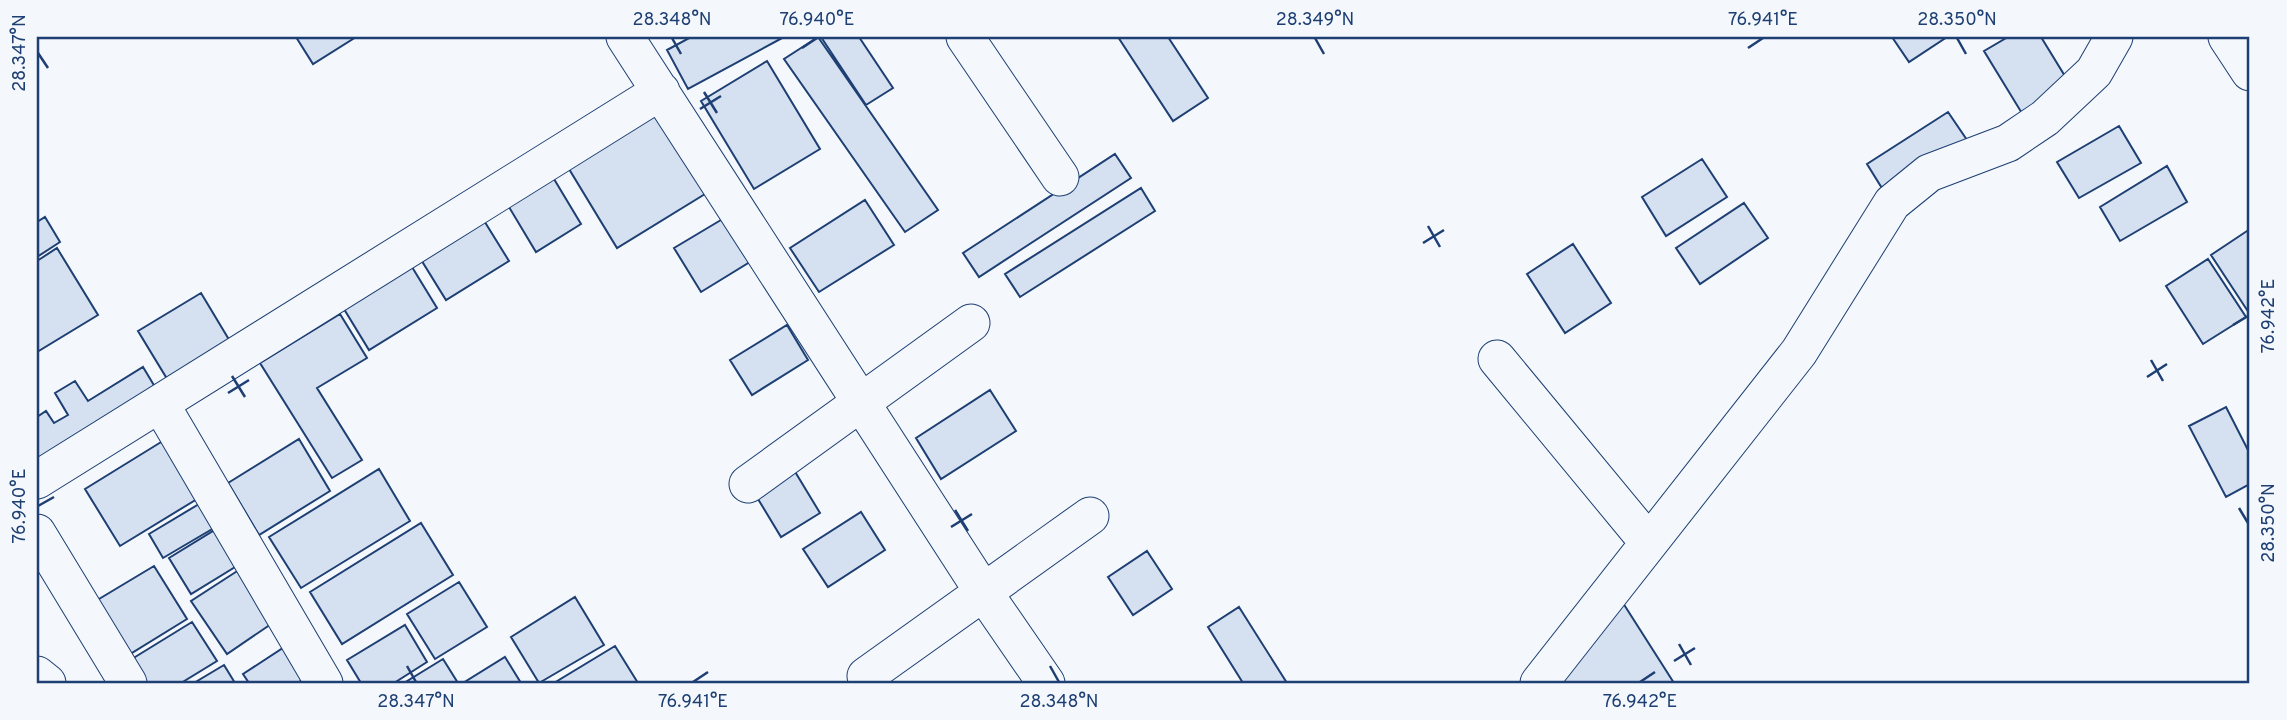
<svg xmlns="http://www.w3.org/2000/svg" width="2287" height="720" font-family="Overpass,sans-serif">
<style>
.building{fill:#d5e0f0;stroke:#1d3f73;stroke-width:2}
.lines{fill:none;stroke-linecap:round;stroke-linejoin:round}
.minor-casing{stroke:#1d3f73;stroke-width:39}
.minor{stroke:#f4f7fb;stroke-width:37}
.ticks{fill:none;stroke:#1d3f73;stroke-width:2.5}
.neatline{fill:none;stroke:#1d3f73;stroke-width:2.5}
.ticks-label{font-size:18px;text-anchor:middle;fill:#1d3f73}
</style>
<rect width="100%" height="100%" fill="#f4f7fb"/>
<path class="building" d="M296 37H356L313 64Z
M691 37H784L688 89 667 50Z
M818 37 938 210 905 232 784 59Z
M821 37H859L893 88 866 105Z
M1118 37H1168L1208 98 1173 121Z
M1892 37H1947L1909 62Z
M2008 37H2041L2071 86 2023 115 1984 51Z
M767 61 820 149 754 189 701 101Z
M653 110 705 194 617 248 566 164Z
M1948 112 1967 140 1885 193 1867 164Z
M2119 126 2141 163 2079 198 2057 162Z
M1115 154 1131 178 979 277 963 253Z
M1702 159 1727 197 1666 236 1642 197Z
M2167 166 2187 202 2120 241 2100 207Z
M551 174 581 224 536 252 506 202Z
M1141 188 1155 211 1020 297 1005 274Z
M865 200 894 245 819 292 790 248Z
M1744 203 1768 238 1700 284 1676 248Z
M736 211 763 254 701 292 674 248Z
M45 217 60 242 37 257V222Z
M483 219 509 261 446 300 420 258Z
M2250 229V312L2249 313 2211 255Z
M1573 244 1611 303 1565 333 1527 274Z
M57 248 98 315 37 352V261Z
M2208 259 2246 317 2203 344 2166 286Z
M412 267 437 308 369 350 344 309Z
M201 293 231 343 169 382 138 331Z
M340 314 367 358 317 388 362 460 332 478 260 363Z
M787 325 808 360 752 395 730 360Z
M143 367 158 392 37 467V417L46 411 54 423 68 415 55 393 75 381 88 401Z
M990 390 1016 431 941 479 916 438Z
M2226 407 2250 454V484L2226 497 2189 426Z
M166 439 202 496 120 546 85 489Z
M299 439 330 491 259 535 228 483Z
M379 469 410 521 301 588 269 537Z
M794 470 820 513 781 537 755 494Z
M204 501 219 525 163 558 149 534Z
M861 512 885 550 828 587 803 549Z
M421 523 453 575 342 644 310 592Z
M218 528 240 564 191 594 169 558Z
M1147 551 1172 589 1133 615 1108 577Z
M154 566 187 619 122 659 89 605Z
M245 566 280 618 227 654 191 601Z
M459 582 487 627 435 659 407 614Z
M575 597 604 645 539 683 511 637Z
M1623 603 1674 683H1560Z
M1239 607 1287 683H1243L1208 627Z
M192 622 217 661 181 683H140L127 662Z
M405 625 427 662 394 683H361L347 660Z
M286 646 306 678 297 683H249L243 674Z
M615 646 638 683H554Z
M505 657 521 683H463Z
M443 659 458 683H404Z
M224 665 235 683H194Z"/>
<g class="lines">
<g class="minor-casing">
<path id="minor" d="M625 37 984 593 1046 683
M965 37 1060 177
M2227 37 2250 72
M1497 359 1649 543
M161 405 324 683
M37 480 661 91
M748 484 971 323
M37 533 128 683
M37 675 47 683
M866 676 1090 516
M1539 683 1799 352 1892 203 1929 173 2008 143 2045 118 2094 72 2114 37"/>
</g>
<use href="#minor" class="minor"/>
</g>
<path class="ticks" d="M672 38 681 54M1315 38 1324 54M1957 38 1966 54M802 48 817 38M1748 48 1763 38M38 53 48 68M704 92 717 113M700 109 721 96M1428 226 1440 247M1423 243 1444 230M2233 325 2248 316M2151 360 2163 381M232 376 245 397M2147 377 2167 364M228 393 249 380M38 506 54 497M2239 508 2248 523M955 510 968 531M951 527 972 514M1679 644 1691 665M1674 661 1695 648M407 666 416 682M1050 666 1059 682M693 682 708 672M1640 682 1655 672"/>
<rect width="2287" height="720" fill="none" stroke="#f4f7fb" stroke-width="77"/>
<rect x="38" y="38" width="2210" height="644" class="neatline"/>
<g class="ticks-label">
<text x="672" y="25">28.348°N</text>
<text x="817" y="25">76.940°E</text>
<text x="1315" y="25">28.349°N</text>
<text x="1763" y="25">76.941°E</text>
<text x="1957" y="25">28.350°N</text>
<text transform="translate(19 53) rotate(-90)" y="6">28.347°N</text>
<text transform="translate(2268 316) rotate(-90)" y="6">76.942°E</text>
<text transform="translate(19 506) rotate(-90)" y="6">76.940°E</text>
<text transform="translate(2268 523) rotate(-90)" y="6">28.350°N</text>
<text x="416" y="707">28.347°N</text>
<text x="693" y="707">76.941°E</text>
<text x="1059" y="707">28.348°N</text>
<text x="1640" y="707">76.942°E</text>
</g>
</svg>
